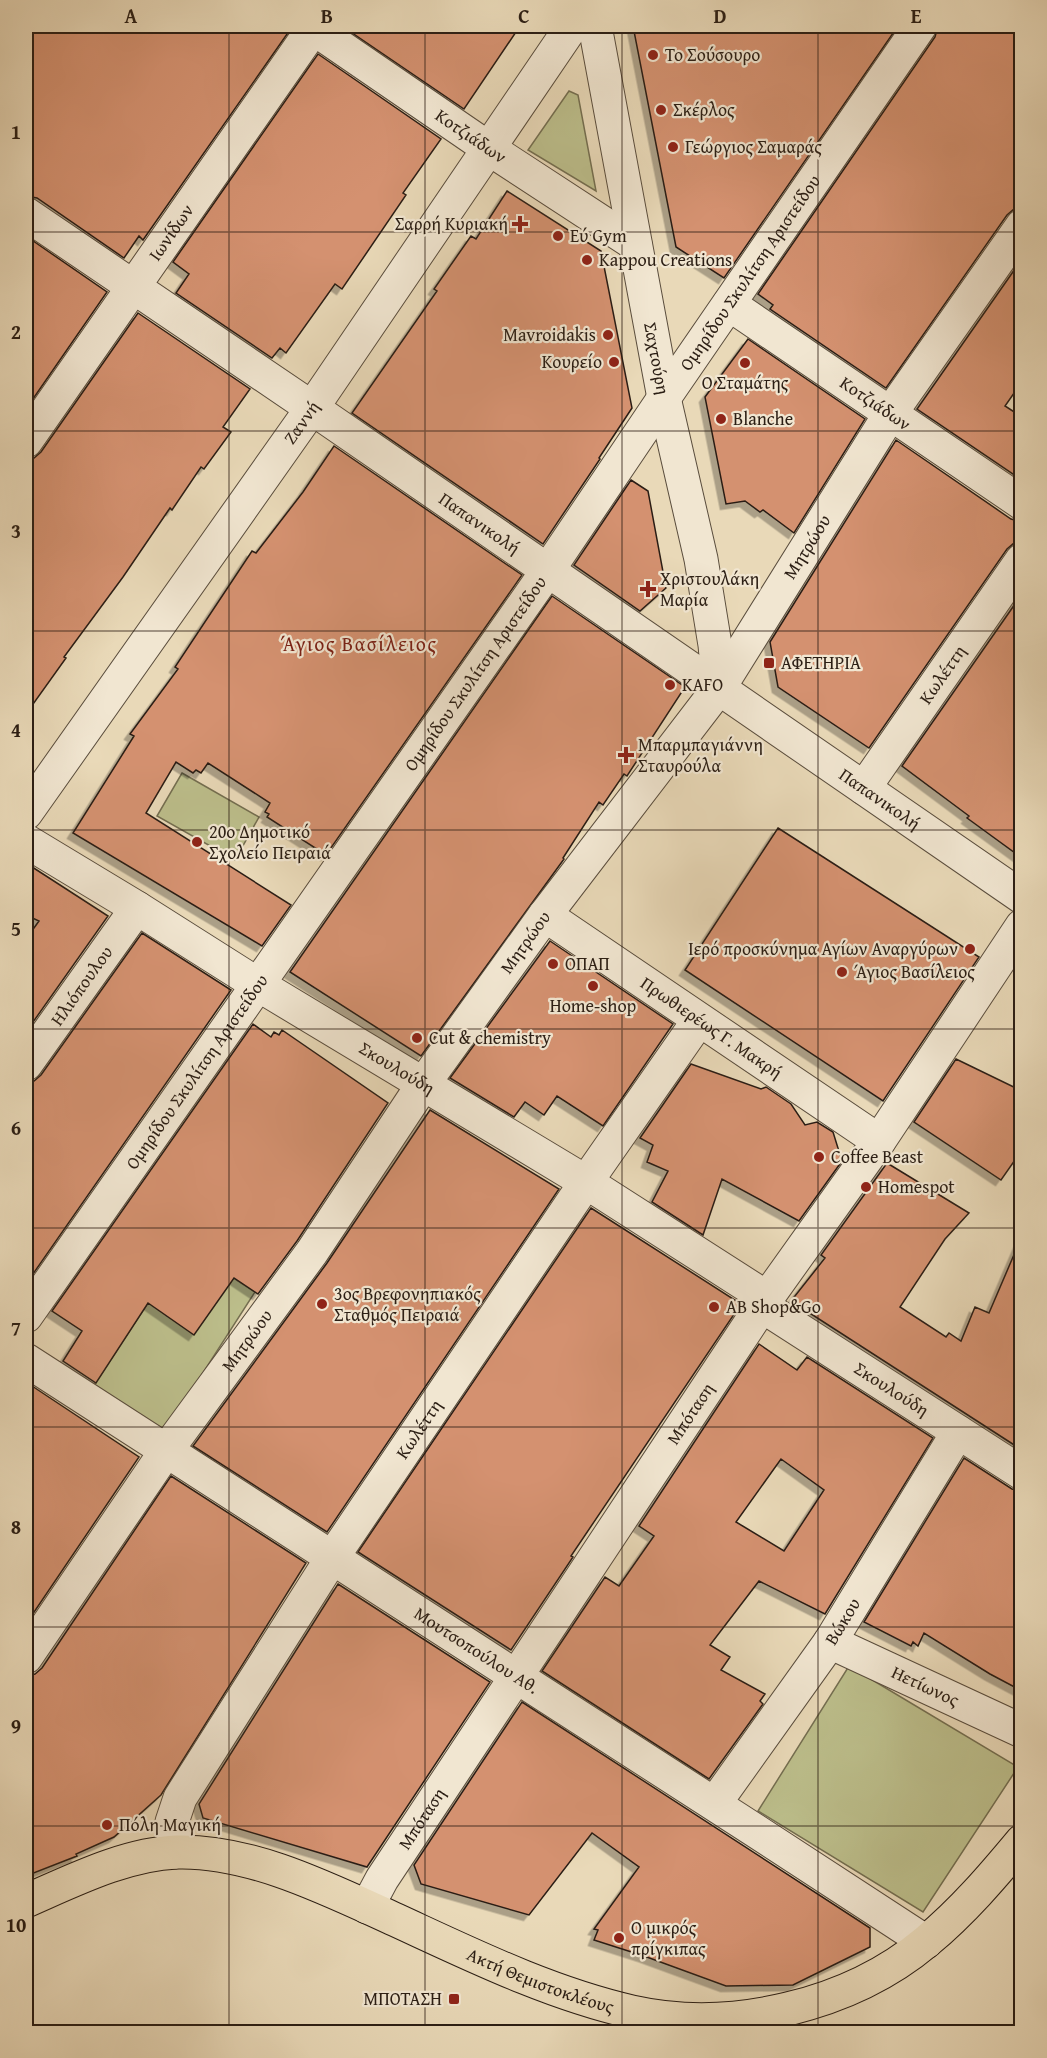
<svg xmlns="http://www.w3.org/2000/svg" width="1047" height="2058" font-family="'Gentium Book Plus',serif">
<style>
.green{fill:#bcbe8b;stroke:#746e50;stroke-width:1.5}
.building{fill:#d4916f;stroke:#2b1e14;stroke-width:1.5;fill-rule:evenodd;filter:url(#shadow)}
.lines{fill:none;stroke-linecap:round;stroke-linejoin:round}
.minor-casing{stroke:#5a4d3d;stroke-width:35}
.major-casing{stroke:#2b1e14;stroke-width:35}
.minor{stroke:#f1e6d1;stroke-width:33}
.major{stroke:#e9d9b8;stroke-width:33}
.grid{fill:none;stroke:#2b1e14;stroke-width:1.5;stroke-opacity:0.55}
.poi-dot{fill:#8f2418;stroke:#f1e6d1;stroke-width:2}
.labels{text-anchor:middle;stroke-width:4.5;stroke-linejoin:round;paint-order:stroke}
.poi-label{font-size:18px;fill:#2b1e14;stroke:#f1e6d1;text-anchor:start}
.street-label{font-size:18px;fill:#2b1e14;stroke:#f1e6d1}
.neighbourhood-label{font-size:20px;letter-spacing:1.5px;fill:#7a1f14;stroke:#f1e6d1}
.neatline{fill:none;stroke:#2b1e14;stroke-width:2}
.grid-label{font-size:20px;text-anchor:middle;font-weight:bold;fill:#2b1e14}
</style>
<defs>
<filter id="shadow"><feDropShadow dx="-5.5" dy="5.5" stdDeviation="0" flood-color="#0004"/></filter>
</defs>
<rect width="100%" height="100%" fill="#e9d9b8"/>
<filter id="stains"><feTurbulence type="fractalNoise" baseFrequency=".00333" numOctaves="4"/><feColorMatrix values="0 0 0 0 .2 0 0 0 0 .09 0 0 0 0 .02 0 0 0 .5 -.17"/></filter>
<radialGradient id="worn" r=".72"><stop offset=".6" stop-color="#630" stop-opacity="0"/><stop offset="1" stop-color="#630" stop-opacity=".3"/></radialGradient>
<path class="green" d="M569 91 578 95 596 191 528 150Z
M182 773 259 817 235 860 157 816Z
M175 1262 212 1264 255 1292 165 1432 94 1385Z
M849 1666 1018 1767 923 1912 758 1811Z"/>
<path class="building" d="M26 26H291L292 27 143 240 139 236 124 258 37 198 26 196Z
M342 26H520L464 109Z
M633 26H898L724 278 676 247Z
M938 26H1022V208L1014 209 1007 215 886 388 770 309 773 305 758 294 935 37Z
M318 54 441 139 403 193 406 195 342 289 335 284 286 353 280 348 272 358 176 293 189 274 173 262Z
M507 191 601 251 632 408 599 458 600 459 543 544 352 413 437 291 434 289 471 236 476 239Z
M26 236 107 292 26 409Z
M1022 259V343L1016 350 1022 354V374L1016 383 1019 386 1005 406 1022 417V480L917 409Z
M138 313 250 389 223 427 231 432 204 469 201 467 172 510 170 508 123 577 64 657 66 658 26 714V460L34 458 41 452Z
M748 339 865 419 794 533 763 510 760 512 745 501 726 504 705 397Z
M896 440 1011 519 1022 522V542L1014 543 1007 549 869 748 778 687 770 642Z
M334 446 522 575 326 855 267 817 269 814 265 812 270 803 208 763 201 773 196 770 193 773 176 762 146 813 291 905 262 946 73 833 134 736 130 734 178 669 175 667 252 551 256 553 303 492Z
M631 480 648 491 666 588 640 611 574 565Z
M1022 594V858L967 818 969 816 902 766Z
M552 596 685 687 627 776 624 774 603 805 599 802 563 858 564 859 421 1056 290 972Z
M778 828 979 957 883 1101 685 970Z
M26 863 108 916 26 1032V939L39 921 26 915Z
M142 933 231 990 26 1284V1083L34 1081 41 1075Z
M550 941 673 1024 603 1126 557 1096 544 1115 525 1102 514 1117 450 1078Z
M253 1024 271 1037 274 1032 279 1035 282 1030 388 1103 297 1241 258 1294 234 1278 194 1335 148 1303 96 1383 63 1361 82 1331 52 1311Z
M956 1059 1022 1091V1150L1001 1180 914 1122Z
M691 1064 761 1089 766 1087 791 1104 805 1125 817 1122 833 1132 842 1161 799 1221 722 1179 703 1235 652 1202 668 1171 647 1162 653 1145 640 1138Z
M430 1110 559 1189 327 1532 193 1446 327 1263Z
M887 1163 969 1213 945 1239 900 1307 946 1337 949 1333 961 1341 975 1307 989 1313 1022 1236V1450L791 1301 825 1258 821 1255Z
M591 1208 741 1304 571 1556 573 1557 511 1650 358 1552Z
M759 1344 797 1370 807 1357 933 1438 825 1614 759 1581 710 1645 730 1657 721 1670 765 1694 760 1701 763 1704 709 1779 542 1671 605 1577 619 1586 654 1536 639 1526ZM781 1459 824 1490 784 1551 736 1522Z
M26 1382 139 1457 26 1624Z
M964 1458 1012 1489 1022 1492V1691L990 1674 924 1633 918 1646 913 1642 911 1646 864 1622Z
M171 1476 306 1563 161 1795 114 1837 76 1854 77 1856 26 1876V1676L35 1674 42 1668Z
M338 1584 490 1682 367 1867 203 1818 199 1804Z
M522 1702 870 1928V1947L793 1985 726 1986 644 1956 594 1940 598 1930 594 1929 639 1867 592 1833 529 1915 421 1884 414 1865Z"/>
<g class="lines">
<g class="minor-casing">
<g id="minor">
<path id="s1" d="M310 26 488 148 635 244"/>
<path id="s2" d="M595 26 664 398 701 559 715 645 719 688"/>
<path id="s3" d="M26 214 312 408 1022 897"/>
<path id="s4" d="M729 304 1022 503"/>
<path id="s5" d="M26 441 315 26"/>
<path id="s6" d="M864 788 1022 560"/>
<path id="s7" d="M26 813 312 408 572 26"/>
<path id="s8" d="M26 841 137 908 257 984 586 1182 767 1298"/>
<path id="s9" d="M545 915 879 1141"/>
<path id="s10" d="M26 1064 137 908"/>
<path id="s11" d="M762 1306 1022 1473"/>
<path id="s12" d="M26 1316 548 570 664 398 920 26"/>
<path id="s13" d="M26 1360C325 1554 627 1746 926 1942"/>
<path id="s14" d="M830 1642 1022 1731"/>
<path id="s15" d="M26 1657 166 1451 312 1252 424 1083 545 915 719 688 890 414 1022 226"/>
<path id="s16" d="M715 1803 830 1642 958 1432"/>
<path id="s17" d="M175 1852 172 1822 180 1798 332 1558 586 1182 699 1020"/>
<path id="s18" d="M367 1907 382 1879 767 1298 879 1141 1022 926"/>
</g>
</g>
<g class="major-casing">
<g id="major">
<path id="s19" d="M26 1901C72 1881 125 1854 177 1852 251 1850 330 1890 396 1920 472 1955 549 1993 632 2012 730 2034 850 2006 927 1941 963 1911 992 1877 1022 1841"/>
</g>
</g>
<use href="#minor" class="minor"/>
<use href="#major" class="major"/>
</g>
<path class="grid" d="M229 26V2032M425 26V2032M622 26V2032M818 26V2032M26 232H1022M26 431H1022M26 631H1022M26 830H1022M26 1029H1022M26 1228H1022M26 1427H1022M26 1627H1022M26 1826H1022"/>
<g class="poi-dot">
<circle cx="653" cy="55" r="6"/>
<circle cx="661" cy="110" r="6"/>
<circle cx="673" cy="147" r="6"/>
<path d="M517 215h6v6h6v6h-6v6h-6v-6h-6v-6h6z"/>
<circle cx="558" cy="236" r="6"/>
<circle cx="587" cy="260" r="6"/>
<circle cx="608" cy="335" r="6"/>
<circle cx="614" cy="362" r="6"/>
<circle cx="745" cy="363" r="6"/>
<circle cx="721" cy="419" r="6"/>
<path d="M645 580h6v6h6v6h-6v6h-6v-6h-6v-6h6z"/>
<rect x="763" y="657" width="12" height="12" rx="3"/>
<circle cx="670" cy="685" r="6"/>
<path d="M623 746h6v6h6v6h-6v6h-6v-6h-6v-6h6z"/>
<circle cx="197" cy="842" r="6"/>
<circle cx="970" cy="949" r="6"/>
<circle cx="553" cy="964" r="6"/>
<circle cx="842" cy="972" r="6"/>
<circle cx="593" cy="986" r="6"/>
<circle cx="417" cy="1038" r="6"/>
<circle cx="819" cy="1157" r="6"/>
<circle cx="866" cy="1187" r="6"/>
<circle cx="322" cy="1304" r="6"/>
<circle cx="714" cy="1307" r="6"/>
<circle cx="107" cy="1825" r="6"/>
<circle cx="619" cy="1938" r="6"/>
<rect x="448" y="1993" width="12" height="12" rx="3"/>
</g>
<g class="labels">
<g class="poi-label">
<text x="665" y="61">Το Σούσουρο</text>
<text x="673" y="116">Σκέρλος</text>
<text x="685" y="153">Γεώργιος Σαμαράς</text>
<text x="508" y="230" text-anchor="end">Σαρρή Κυριακή</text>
<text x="570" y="242">Εύ Gym</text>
<text x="599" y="266">Kappou Creations</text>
<text x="596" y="341" text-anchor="end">Mavroidakis</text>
<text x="602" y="368" text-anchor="end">Κουρείο</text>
<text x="745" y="389" text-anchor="middle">Ο Σταμάτης</text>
<text x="733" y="425">Blanche</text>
<text x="660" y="585">Χριστουλάκη<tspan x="660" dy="21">Μαρία</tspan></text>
<text x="781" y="669">ΑΦΕΤΗΡΙΑ</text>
<text x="682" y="691">KAFO</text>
<text x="638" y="751">Μπαρμπαγιάννη<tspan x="638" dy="21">Σταυρούλα</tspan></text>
<text x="209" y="838">20ο Δημοτικό<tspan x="209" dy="21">Σχολείο Πειραιά</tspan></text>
<text x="958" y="955" text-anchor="end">Ιερό προσκύνημα Αγίων Αναργύρων</text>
<text x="565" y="970">ΟΠΑΠ</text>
<text x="854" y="978">Άγιος Βασίλειος</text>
<text x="593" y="1012" text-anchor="middle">Home-shop</text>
<text x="429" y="1044">Cut &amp; chemistry</text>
<text x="831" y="1163">Coffee Beast</text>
<text x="878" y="1193">Homespot</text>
<text x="334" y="1300">3ος Βρεφονηπιακός<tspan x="334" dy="21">Σταθμός Πειραιά</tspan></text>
<text x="726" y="1313">AB Shop&amp;Go</text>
<text x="119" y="1831">Πόλη Μαγική</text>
<text x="631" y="1934">Ο μικρός<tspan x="631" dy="21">πρίγκιπας</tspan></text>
<text x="442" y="2005" text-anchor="end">ΜΠΟΤΑΣΗ</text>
</g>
<g class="street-label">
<text dy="6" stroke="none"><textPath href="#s1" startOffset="195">Κοτζιάδων</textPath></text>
<text dy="6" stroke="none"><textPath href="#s5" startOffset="254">Ιωνίδων</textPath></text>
<text dy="6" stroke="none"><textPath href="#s12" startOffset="1270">Ομηρίδου Σκυλίτση Αριστείδου</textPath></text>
<text dy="6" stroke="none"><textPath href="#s2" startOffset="338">Σαχτούρη</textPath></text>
<text dy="6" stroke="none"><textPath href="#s4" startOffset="177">Κοτζιάδων</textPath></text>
<text dy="6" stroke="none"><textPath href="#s7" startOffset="478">Ζαννή</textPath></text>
<text dy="6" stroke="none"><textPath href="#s3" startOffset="549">Παπανικολή</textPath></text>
<text dy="6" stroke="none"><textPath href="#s15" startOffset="1358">Μητρώου</textPath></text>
<text dy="6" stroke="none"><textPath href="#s12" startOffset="784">Ομηρίδου Σκυλίτση Αριστείδου</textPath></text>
<text dy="6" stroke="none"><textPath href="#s6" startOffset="138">Κωλέττη</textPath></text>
<text dy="6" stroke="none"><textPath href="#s3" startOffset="1035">Παπανικολή</textPath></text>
<text dy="6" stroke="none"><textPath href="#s15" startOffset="872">Μητρώου</textPath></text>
<text dy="6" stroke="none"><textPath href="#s10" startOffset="96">Ηλιόπουλου</textPath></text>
<text dy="6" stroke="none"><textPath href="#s9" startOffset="201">Πρωθιερέως Γ. Μακρή</textPath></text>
<text dy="6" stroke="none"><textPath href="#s8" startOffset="435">Σκουλούδη</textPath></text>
<text dy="6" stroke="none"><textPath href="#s12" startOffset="298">Ομηρίδου Σκυλίτση Αριστείδου</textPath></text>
<text dy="6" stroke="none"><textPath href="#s15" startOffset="386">Μητρώου</textPath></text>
<text dy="6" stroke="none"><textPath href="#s11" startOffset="154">Σκουλούδη</textPath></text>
<text dy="6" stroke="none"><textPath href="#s18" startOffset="590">Μπόταση</textPath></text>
<text dy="6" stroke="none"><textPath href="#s17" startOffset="495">Κωλέττη</textPath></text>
<text dy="6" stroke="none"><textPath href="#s16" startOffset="222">Βώκου</textPath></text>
<text dy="6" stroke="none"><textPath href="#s13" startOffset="536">Μουτσοπούλου Αθ.</textPath></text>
<text dy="6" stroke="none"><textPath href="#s14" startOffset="105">Ηετίωνος</textPath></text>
<text dy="6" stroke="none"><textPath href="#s18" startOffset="104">Μπόταση</textPath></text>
<text dy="6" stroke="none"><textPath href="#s19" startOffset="548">Ακτή Θεμιστοκλέους</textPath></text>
</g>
<g class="neighbourhood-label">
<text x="359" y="651">Άγιος Βασίλειος</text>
</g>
</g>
<rect width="1047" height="2058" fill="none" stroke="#e9d9b8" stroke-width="66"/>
<rect x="33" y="33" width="981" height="1992" class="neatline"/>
<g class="grid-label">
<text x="131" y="23">A</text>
<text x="327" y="23">B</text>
<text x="524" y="23">C</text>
<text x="720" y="23">D</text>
<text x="916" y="23">E</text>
<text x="16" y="139">1</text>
<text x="16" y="339">2</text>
<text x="16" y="538">3</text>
<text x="16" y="737">4</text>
<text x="16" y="936">5</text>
<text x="16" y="1135">6</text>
<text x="16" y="1335">7</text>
<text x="16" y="1534">8</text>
<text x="16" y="1733">9</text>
<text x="16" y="1932">10</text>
</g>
<rect width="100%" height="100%" filter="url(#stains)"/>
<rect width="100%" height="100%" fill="url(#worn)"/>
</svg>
